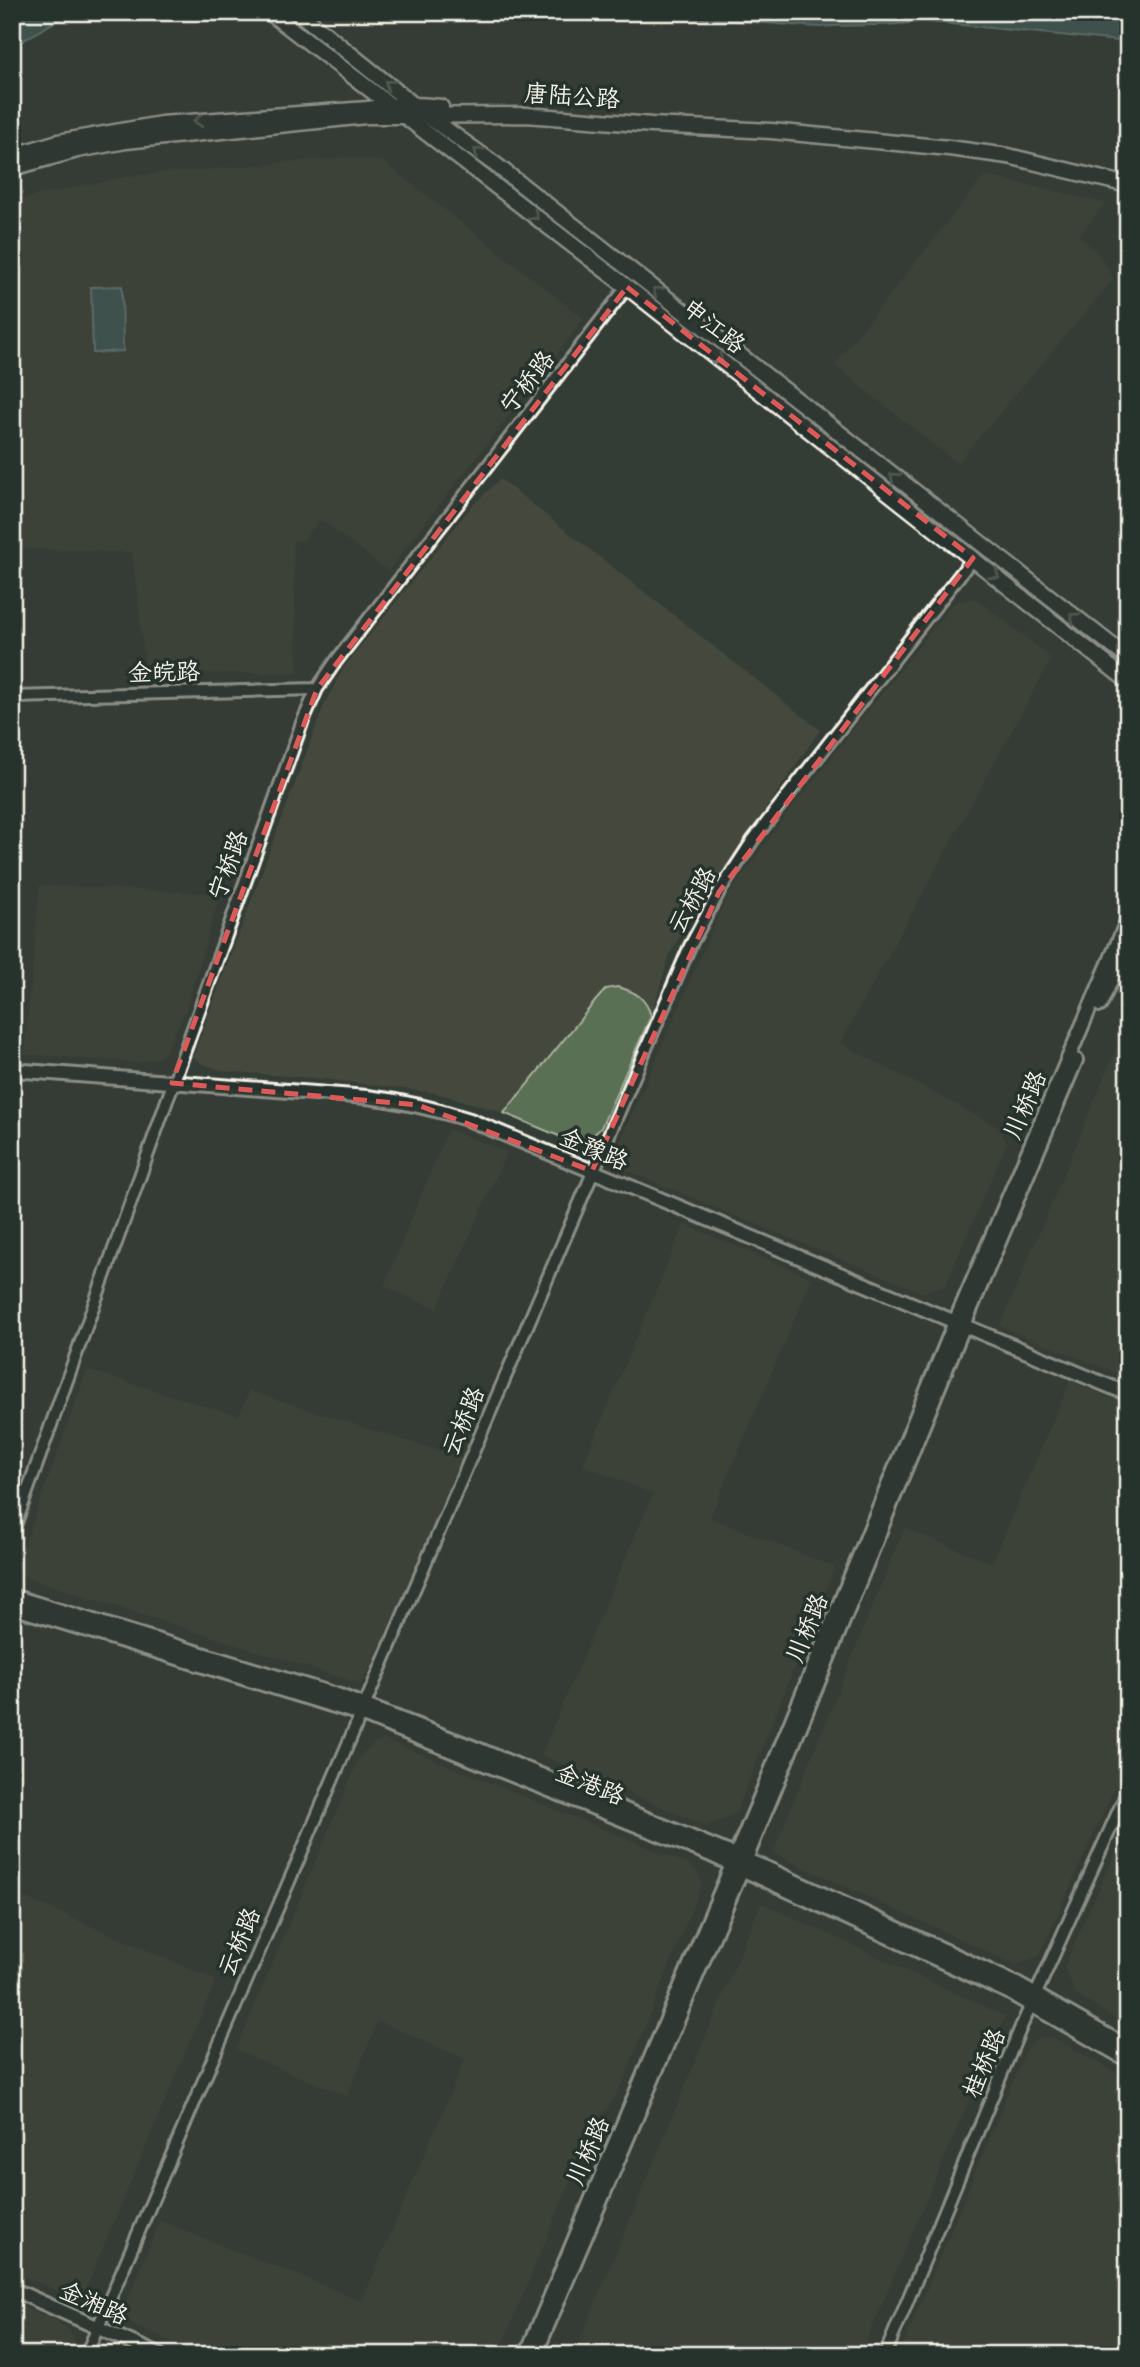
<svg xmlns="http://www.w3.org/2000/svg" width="1140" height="2367" font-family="Delius,'LXGW WenKai TC',sans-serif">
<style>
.built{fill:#444a3e}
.green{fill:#5a7054;stroke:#a7b09e;stroke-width:2}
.water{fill:#486c6c;stroke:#8da19e;stroke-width:2}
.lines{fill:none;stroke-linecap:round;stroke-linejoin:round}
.minor-casing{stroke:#f4f1e8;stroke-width:16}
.tertiary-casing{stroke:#f4f1e8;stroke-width:18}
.secondary-casing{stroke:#f4f1e8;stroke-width:19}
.minor{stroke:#26332d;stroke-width:10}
.tertiary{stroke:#26332d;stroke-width:12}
.secondary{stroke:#26332d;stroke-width:14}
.oneway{stroke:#6e766e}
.marked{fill:none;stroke:#de5a58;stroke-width:5;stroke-dasharray:14 9;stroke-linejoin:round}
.labels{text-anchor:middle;stroke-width:7;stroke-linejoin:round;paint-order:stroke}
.street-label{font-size:24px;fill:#f4f1e8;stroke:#26332d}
</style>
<rect width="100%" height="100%" fill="#343d35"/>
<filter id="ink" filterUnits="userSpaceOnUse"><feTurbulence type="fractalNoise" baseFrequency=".0143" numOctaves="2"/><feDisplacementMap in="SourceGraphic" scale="14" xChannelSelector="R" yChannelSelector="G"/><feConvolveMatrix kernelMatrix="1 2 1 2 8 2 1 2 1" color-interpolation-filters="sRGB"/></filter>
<g filter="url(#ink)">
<path class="built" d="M351 157 384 162 584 319 388 571 320 519 303 540H293L298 673 146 674 132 552 12 548V201L129 176Z
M985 175 1106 203 1079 236 1097 252 1114 279 957 463 834 365Z
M500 479 820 730 687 924 669 956 651 1016 647 1002 597 999 504 1113 437 1093 324 1079 223 1071 203 1064 193 1057 325 703 343 669 470 508Z
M975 598 1052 658 840 1043 998 1127 1007 1143 945 1286 921 1292 625 1170 615 1153 726 899 786 815 954 602Z
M40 885 220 894 186 1009 166 1051 159 1057 137 1063 24 1054Z
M1128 1021V1378L1000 1326Z
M448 1129 507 1152 437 1309 384 1286Z
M684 1224 812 1278 710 1518 835 1567 736 1813 719 1822 704 1825 541 1755 653 1494 583 1465Z
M87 1370 239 1416 249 1391 461 1458 378 1654 361 1684 24 1577 16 1569Z
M1070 1381 1128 1405V1758L1039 1956 1016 1965 773 1853 904 1528 992 1563Z
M384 1739 688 1864 698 1872 702 1883 622 2085 607 2109 597 2117 498 2355H204L131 2324 121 2316 160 2221 362 2301 465 2059 378 2021 347 2096 236 2050 360 1756 374 1743Z
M1128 1825V2026L1076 1995 1064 1967Z
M12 1892 216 1980 86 2288 71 2297 12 2271Z
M761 1903 1005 2016 860 2355H574Z
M1053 2037 1128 2080V2355H899L1027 2048 1039 2038Z
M12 2302 57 2321 69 2330 76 2343 71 2355H12Z"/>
<path class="green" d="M617 987C635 991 646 998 651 1016L601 1128 589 1139 573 1142 504 1113 597 999 606 989Z"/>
<path class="water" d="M17 12H85L58 20 12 47V15Z
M609 12H1084L1128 16V42L922 21C889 28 854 23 820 27Z
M122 286 123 351 93 353 91 287Z"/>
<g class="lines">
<g class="minor-casing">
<path id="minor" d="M12 697 317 689
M12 1534 302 723 317 689 336 661 627 287
M86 2355 690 946 719 892 753 840 973 558
M885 2355 1021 2027 1128 1790"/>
</g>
<g class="tertiary-casing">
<path id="tertiary" d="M1100 1005 1128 942
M12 1070 367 1097C402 1101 436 1109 470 1120L1128 1394
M12 1596 340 1696 475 1748 766 1868 1015 1983 1128 2047
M12 1607 360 1714 711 1855 1008 1992 1128 2060
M12 2289 159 2355
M526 2355 757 1805 955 1322 1128 919
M535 2355 742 1869 964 1325 1076 1060"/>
</g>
<g class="secondary-casing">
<path id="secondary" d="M269 12 627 287 1128 681
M298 12 426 115 496 165 1128 658
M12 156 58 142 161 124 368 109C393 104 416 104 441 107
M12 168 77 150 126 141 366 116 526 115 652 125 771 131 949 148 1008 156 1128 185"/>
</g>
<use href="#minor" class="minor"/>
<use href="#tertiary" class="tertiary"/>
<use href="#secondary" class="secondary"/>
</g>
<defs><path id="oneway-chevron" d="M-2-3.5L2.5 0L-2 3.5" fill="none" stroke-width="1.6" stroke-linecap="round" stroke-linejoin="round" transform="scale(1.75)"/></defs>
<g class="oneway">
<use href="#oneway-chevron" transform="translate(389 84) rotate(-140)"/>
<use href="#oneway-chevron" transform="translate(198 121) rotate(175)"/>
<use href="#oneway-chevron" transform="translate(478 152) rotate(-144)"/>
<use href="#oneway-chevron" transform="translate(534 216) rotate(38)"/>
<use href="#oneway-chevron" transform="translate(657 291) rotate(-142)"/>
<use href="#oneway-chevron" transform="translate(719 360) rotate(38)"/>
<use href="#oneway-chevron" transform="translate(894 477) rotate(-141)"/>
<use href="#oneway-chevron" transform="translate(995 575) rotate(38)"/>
<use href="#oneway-chevron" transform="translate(1074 617) rotate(-143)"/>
</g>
</g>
<path d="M0 0H1140V2367H0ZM627 287 973 558 719 892 592 1171 418 1105 172 1083 317 689Z" fill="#343d35" fill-opacity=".55" fill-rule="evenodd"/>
<path class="marked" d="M627 287 973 558 719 892 592 1171 418 1105 172 1083 317 689Z"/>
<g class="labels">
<g class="street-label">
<text transform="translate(572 96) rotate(4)" y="8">唐陆公路</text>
<text transform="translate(714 326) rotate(38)" y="8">申江路</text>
<text transform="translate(527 382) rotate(-52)" y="8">宁桥路</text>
<text transform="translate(164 672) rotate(-1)" y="8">金皖路</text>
<text transform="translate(228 865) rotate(-70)" y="8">宁桥路</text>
<text transform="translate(692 900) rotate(-61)" y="8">云桥路</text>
<text transform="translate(1025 1105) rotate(-67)" y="8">川桥路</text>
<text transform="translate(594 1149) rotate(23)" y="8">金豫路</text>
<text transform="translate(463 1421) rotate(-67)" y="8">云桥路</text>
<text transform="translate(807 1628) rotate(-68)" y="8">川桥路</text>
<text transform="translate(590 1784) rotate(22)" y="8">金港路</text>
<text transform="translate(239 1942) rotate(-67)" y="8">云桥路</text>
<text transform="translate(984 2063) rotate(-67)" y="8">桂桥路</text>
<text transform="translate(588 2151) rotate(-67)" y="8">川桥路</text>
<text transform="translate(94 2303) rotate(24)" y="8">金湘路</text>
</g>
</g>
<rect width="1140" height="2367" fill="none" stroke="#26332d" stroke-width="42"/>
<rect x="21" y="21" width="1098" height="2325" fill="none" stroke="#f4f1e8" stroke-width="2.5" filter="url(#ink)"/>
</svg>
